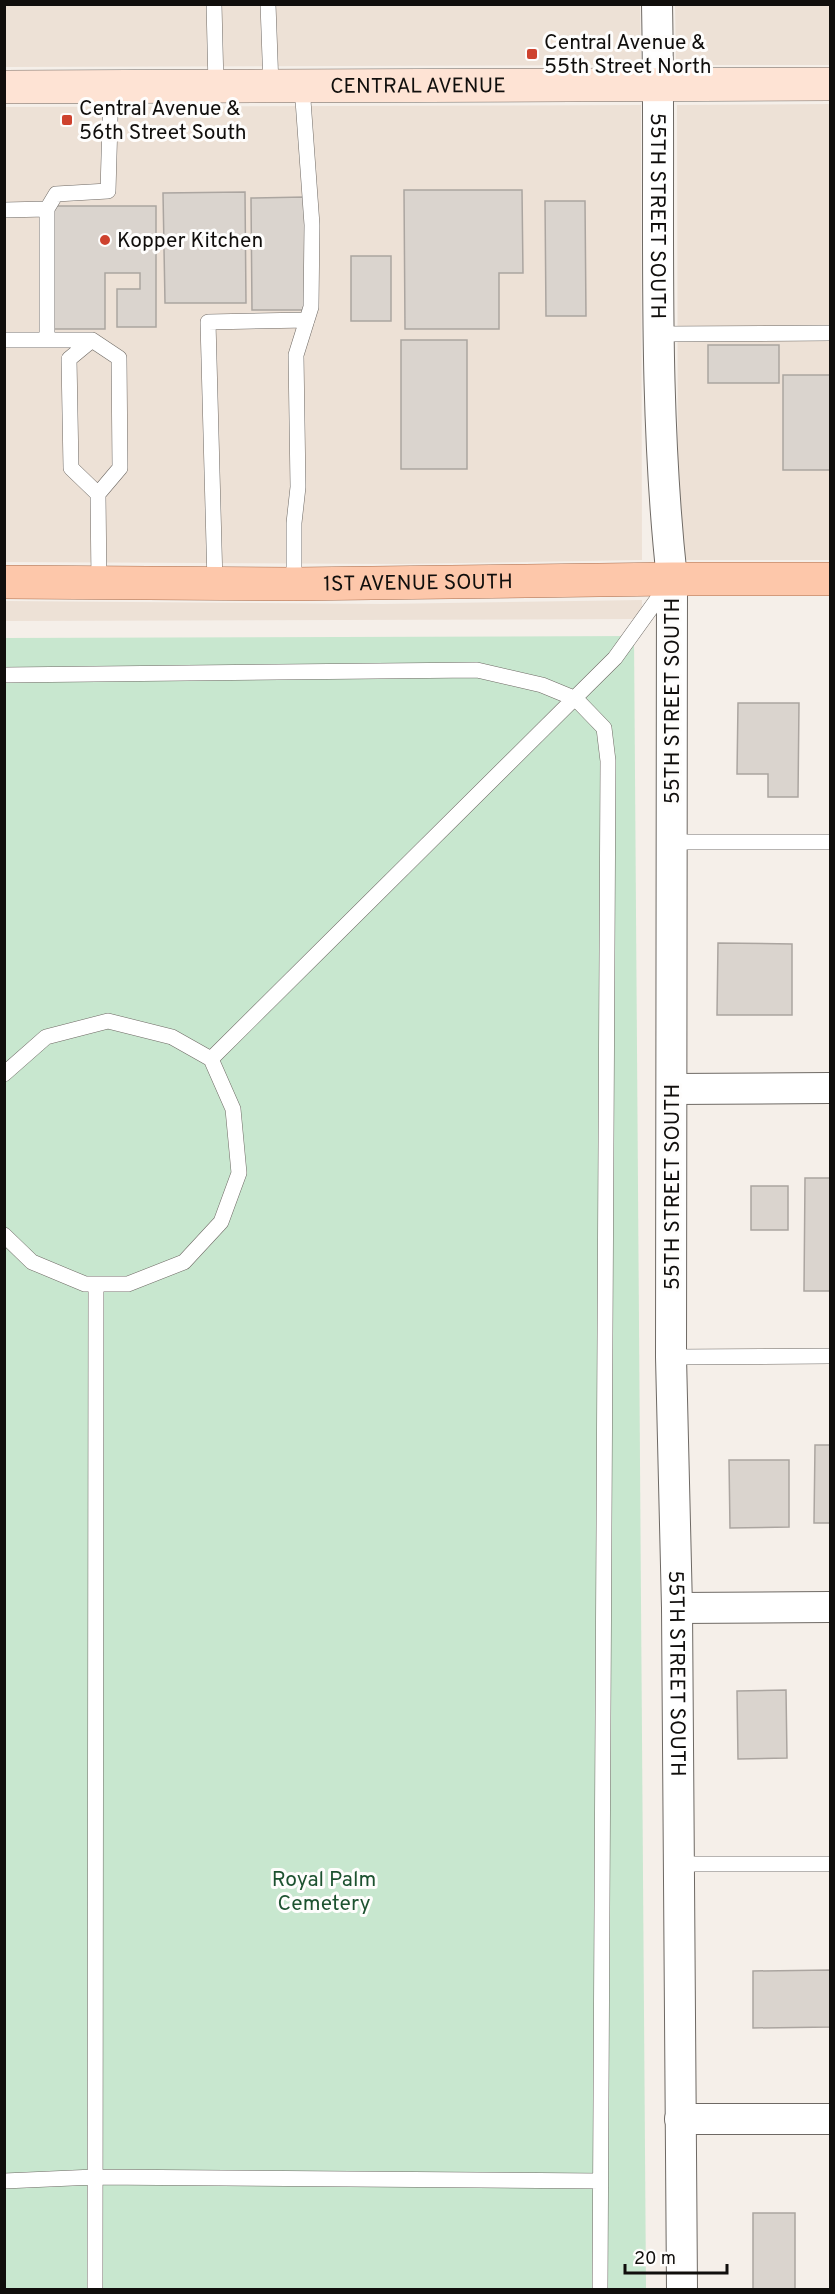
<svg xmlns="http://www.w3.org/2000/svg" width="835" height="2294" font-family="Overpass,sans-serif">
<style>
.built{fill:#ede1d6}
.green{fill:#c8e7cf}
.building{fill:#dad4ce;stroke:#aba5a0;stroke-width:1.5}
.lines{fill:none;stroke-linecap:round;stroke-linejoin:round}
.lane-casing{stroke:#6e6964;stroke-width:16}
.street-casing{stroke:#6e6964;stroke-width:32}
.secondary-casing{stroke:#6e6964;stroke-width:34}
.primary-casing{stroke:#a96e4e;stroke-width:34}
.lane{stroke:#fff;stroke-width:15}
.street{stroke:#fff;stroke-width:30}
.secondary{stroke:#fee3d4;stroke-width:33}
.primary{stroke:#fdc7aa;stroke-width:33}
.poi-dot{fill:#ce422e;stroke:#fefdfc;stroke-width:2}
.labels{text-anchor:middle;stroke-width:6;stroke-linejoin:round;paint-order:stroke}
.poi-label{font-size:21px;fill:#100e0c;stroke:#fefdfc;text-anchor:start}
.street-label{font-size:21px;fill:#100e0c;stroke:#fefdfc}
.park-label{font-size:21px;fill:#1d5230;stroke:#fefdfc}
</style>
<rect width="100%" height="100%" fill="#f5efe9"/>
<path class="built" d="M4 5H640L641 65 5 67Z
M675 5H830V65H676Z
M830 104V560H678L677 105Z
M641 105 642 560 400 564 5 562V107Z
M642 600V629L634 619 5 621V601L383 604Z"/>
<path class="green" d="M634 636 646 2289H5L4 638Z"/>
<path class="building" d="M404 190H522L523 273H499V329H405Z
M245 192 246 303H165L163 193Z
M305 197 306 310H252L251 198Z
M545 201H585L586 316H546Z
M54 206H156V327H117V289H140V273H105V329H54Z
M351 256H391V321H351Z
M401 340H467V469H401Z
M708 345H779V383H708Z
M783 375H830V470H783Z
M738 703H799L798 797H768V774H737Z
M718 943 792 944V1015H717Z
M805 1178H830V1291H804Z
M751 1186H788V1230H751Z
M815 1445H830V1523H814Z
M729 1460H789V1527L730 1528Z
M786 1690 787 1758 738 1759 737 1691Z
M830 1970V2027L753 2028V1971Z
M753 2213H795V2290H753Z"/>
<g class="lines">
<g class="lane-casing">
<path id="lane" d="M214 4 216 86
M268 4 271 86
M47 209 56 194 108 191 111 86
M4 210 47 209V340
M659 334 830 333
M4 340H92L119 358 120 468 98 494 99 583
M92 340 69 359 71 468 98 494
M215 583 208 322 307 320
M294 584V523L298 487 296 355 311 307 312 225 302 86
M4 675 477 670 542 685 576 699 604 728 608 761 600 2290
M672 842H830
M211 1059 615 658 669 583
M4 1074 46 1037 108 1021 172 1037 211 1059 233 1109 239 1173 221 1222 184 1262 128 1284H85L32 1262 4 1235
M671 1357 830 1356
M678 1864H830
M4 2181 95 2177 600 2181
M95 2290 96 1284"/>
</g>
<g class="street-casing">
<g id="street">
<path id="s1" d="M657 4C661 195 651 388 672 579L671 1357 677 1608 682 2290"/>
<path d="M672 1089 830 1088"/>
<path d="M677 1608 830 1607"/>
<path d="M680 2119H830"/>
</g>
</g>
<g class="secondary-casing">
<g id="secondary">
<path id="s2" d="M4 87 830 84"/>
</g>
</g>
<g class="primary-casing">
<g id="primary">
<path id="s3" d="M4 582 294 584 672 579H830"/>
</g>
</g>
<use href="#lane" class="lane"/>
<use href="#street" class="street"/>
<use href="#secondary" class="secondary"/>
<use href="#primary" class="primary"/>
</g>
<g class="poi-dot">
<rect x="526" y="48" width="12" height="12" rx="3"/>
<rect x="61" y="114" width="12" height="12" rx="3"/>
<circle cx="105" cy="240" r="6"/>
</g>
<g class="labels">
<g class="poi-label">
<text x="544" y="49">Central Avenue &amp;<tspan x="544" dy="24">55th Street North</tspan></text>
<text x="79" y="115">Central Avenue &amp;<tspan x="79" dy="24">56th Street South</tspan></text>
<text x="117" y="247">Kopper Kitchen</text>
</g>
<g class="street-label">
<text dy="7" stroke="none"><textPath href="#s2" startOffset="414">CENTRAL AVENUE</textPath></text>
<text dy="7" stroke="none"><textPath href="#s1" startOffset="212">55TH STREET SOUTH</textPath></text>
<text dy="7" stroke="none"><textPath href="#s3" startOffset="414">1ST AVENUE SOUTH</textPath></text>
<text transform="translate(672 701) rotate(-90)" y="7">55TH STREET SOUTH</text>
<text transform="translate(672 1187) rotate(-90)" y="7">55TH STREET SOUTH</text>
<text dy="7" stroke="none"><textPath href="#s1" startOffset="1670">55TH STREET SOUTH</textPath></text>
</g>
<g class="park-label">
<text x="324" y="1886">Royal Palm<tspan x="324" dy="24">Cemetery</tspan></text>
</g>
</g>
<rect width="835" height="2294" fill="none" stroke="#100e0c" stroke-width="12"/>
<path d="M625 2264v9h102v-9" fill="none" stroke="#100e0c" stroke-width="3"/>
<text x="634" y="2264" font-size="18" fill="#100e0c" stroke="#fefdfc" stroke-width="4.5" paint-order="stroke">20 m</text>
</svg>
